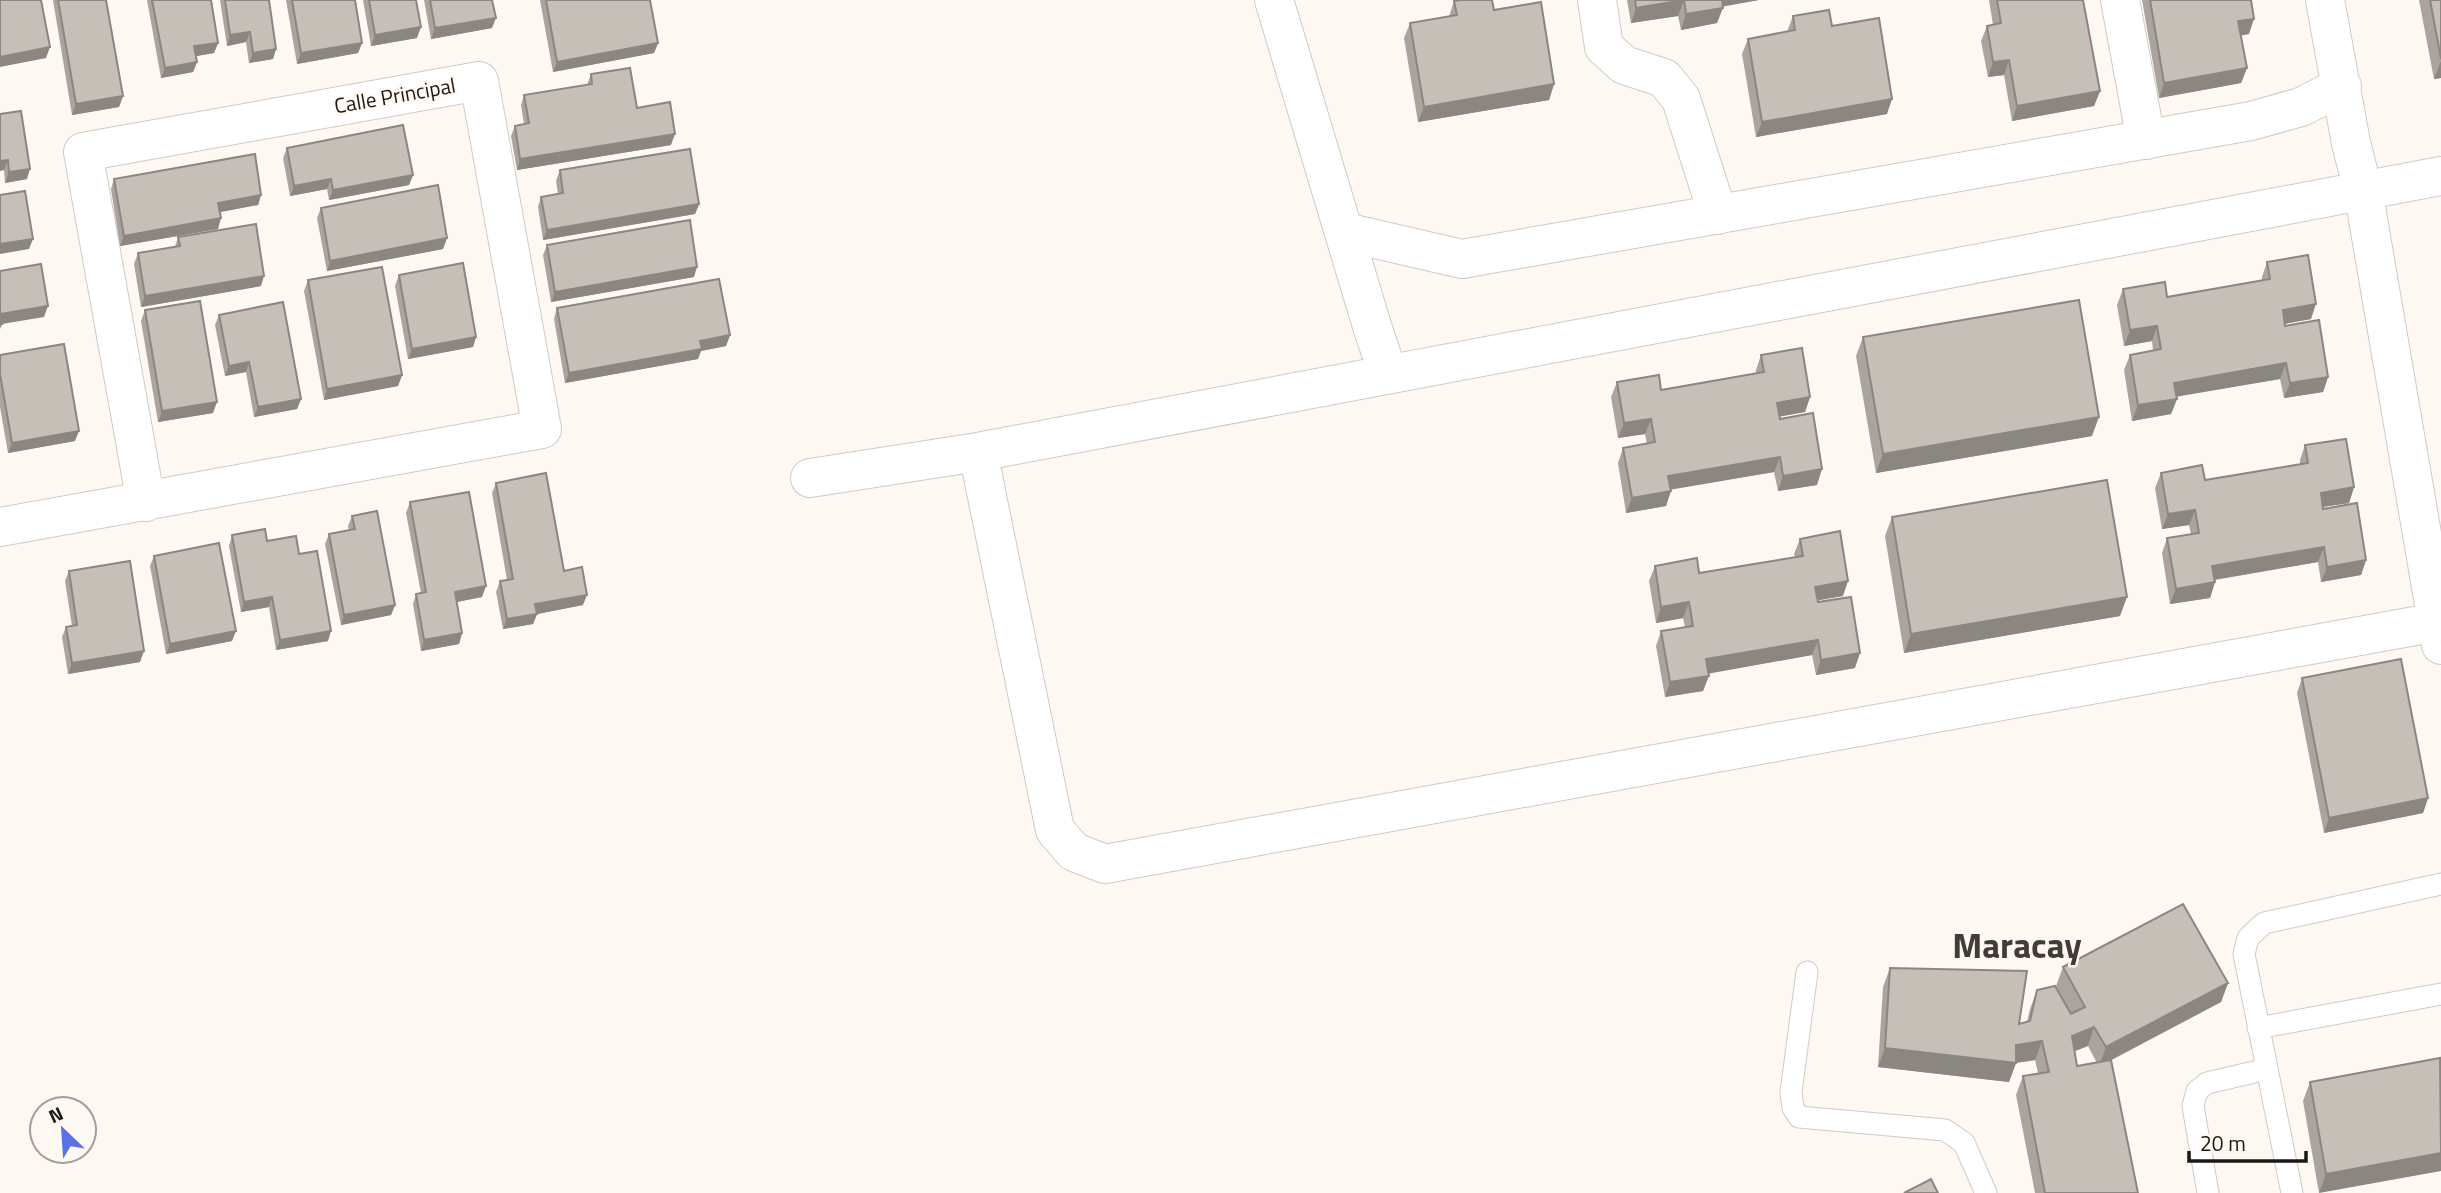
<svg xmlns="http://www.w3.org/2000/svg" width="2441" height="1193" font-family="'Titillium Web',sans-serif">
<style>
.lines{fill:none;stroke-linecap:round;stroke-linejoin:round}
.service-casing{stroke:#d1cac3;stroke-width:23}
.minor-casing{stroke:#d1cac3;stroke-width:40}
.service{stroke:#fff;stroke-width:21}
.minor{stroke:#fff;stroke-width:38}
.wall{fill:#aaa49e;fill-rule:evenodd}
.shaded-wall{fill:#8b8681}
.building{fill:#c6bfb8;stroke:#8b8681;stroke-width:2}
.labels{text-anchor:middle;stroke-width:5;stroke-linejoin:round;paint-order:stroke}
.street-label{font-size:21px;fill:#1b1816;stroke:#fef8f3}
.town-label{font-size:35px;font-weight:bold;fill:#413c36;stroke:#fef8f3}
</style>
<rect width="100%" height="100%" fill="#fef8f3"/>
<g class="lines">
<g class="service-casing">
<path id="service" d="M1807 972 1791 1092 1793 1108 1799 1117 1945 1130 1964 1143 1986 1193
M2258 1028 2441 994
M2208 1193 2193 1106 2197 1091 2207 1083 2267 1069
M2292 1193 2244 954 2248 938 2264 923 2441 884"/>
</g>
<g class="minor-casing">
<path id="minor" d="M1274 0 1372 326 1388 374
M1597 0 1604 47 1624 65 1664 78 1681 99 1718 215
M2120 0 2146 140
M2325 0 2351 143 2363 190 2441 645
M1345 232 1462 259 2251 121 2301 107 2342 86
M978 452 1055 830 1074 852 1105 864 2437 622
M810 478 978 452 2441 176
M0 527 542 429 479 81 83 152 146 502"/>
</g>
<use href="#service" class="service"/>
<use href="#minor" class="minor"/>
</g>
<path class="wall" d="M53 0H106L123 96 119 107 72 115Z
M147 0H211L218 43 214 53 196 56 197 62 193 72 161 78Z
M220 0H269L276 49 273 59 249 63 246 42 227 46Z
M286 0H355L362 43 358 53 297 64Z
M363 0H416L417 38 371 46Z
M424 0H492V28L431 39Z
M540 0H650L658 43 654 53 553 72Z
M1627 0H1759L1723 6 1717 23 1681 30 1678 16 1631 23Z
M1989 0H2083L2100 91 2094 106 2012 121 2004 75 1988 77 1981 41 1987 26 1993 25Z
M2142 0H2251L2249 34 2241 35 2247 68 2241 83 2159 98Z
M2419 0H2441V78L2434 79Z
M1454 1 1494 10 1554 84 1549 100 1418 122 1404 38 1410 23 1449 17Z
M1793 16 1832 26 1887 114 1756 137 1742 54 1748 39 1787 32Z
M591 74 637 108 671 145 517 170 511 136 515 126 524 124 521 105 524 95 587 85Z
M0 114 27 179 5 183Z
M287 148 413 175 409 185 329 200 327 189 290 196 283 158Z
M560 170 699 204 695 214 543 240 538 207 541 197 558 194 556 181Z
M114 179 261 195 258 205 220 212 218 229 120 246 111 189Z
M321 208 447 238 443 249 327 271 317 218Z
M178 237 261 286 141 307 134 264 138 253 175 247Z
M547 245 694 277 551 302 543 255Z
M2267 262 2311 319 2285 324V326L2328 377 2323 392 2284 398 2280 379 2177 396V399L2171 414 2132 421 2124 370 2130 355 2153 350 2152 341 2124 346 2117 305 2123 289 2167 297 2262 281V277Z
M399 275 476 337 473 347 408 359 395 286Z
M308 280 402 375 398 386 324 400 304 291Z
M557 308 730 335 726 346 701 351 698 359 565 383 554 319Z
M145 310 213 413 158 422 141 321Z
M219 315 301 399 297 409 254 417 246 372 225 376 215 325Z
M1863 337 2092 436 1876 473 1856 356Z
M0 355 75 441 8 453 0 407Z
M1761 355 1810 397 1805 412 1779 416 1817 485 1778 491 1774 472 1671 489 1666 506 1626 513 1618 463 1623 448 1647 444 1645 434 1618 438 1611 397 1617 382 1661 390 1756 373V370Z
M2305 445 2354 487 2349 503 2323 507V509L2366 560 2361 575 2321 582 2318 562 2215 580V582L2210 598 2170 604 2162 553 2167 538 2191 534 2189 525 2162 529 2155 488 2161 473 2205 480 2300 464V460Z
M496 483 564 571 583 605 537 614 533 624 503 629 496 592 500 581 507 580 492 493Z
M410 502 482 597 457 602 462 633 459 644 421 651 413 604 416 594 421 593 406 513Z
M352 516 395 605 391 615 341 625 325 544 329 534 349 530 348 526Z
M1892 517 2120 616 1904 653 1885 536Z
M232 535 267 541 299 554 328 641 276 650 269 607 241 612 229 546Z
M1800 539 1843 596 1817 600 1855 668 1816 675 1812 655 1708 673 1703 691 1665 697 1656 646 1661 631 1685 627 1683 618 1656 623 1649 581 1655 566 1699 573 1795 557 1794 554Z
M154 556 232 641 166 654 150 566Z
M69 571 140 662 68 674 62 637 66 627 72 626 65 581Z
M2302 678 2428 798 2423 813 2324 833 2297 693Z
M2063 967 2228 983 2221 1002 2110 1061 2138 1193H2035L2016 1095 2023 1076 2038 1073 2035 1060 2016 1063 2009 1082 1878 1067 1883 987 1890 968 2019 1024 2027 1022 2030 1009 2037 990 2071 1014 2056 986ZM2088 1046 2097 1063 2077 1066 2075 1051Z
M2441 1062 2319 1193 2303 1101 2310 1082Z"/>
<path class="shaded-wall" d="M1684 0 1678 16 1631 23 1636 8Z
M1718 0H1759L1715 8Z
M1723 8 1717 23 1681 30 1686 14Z
M496 18 492 28 431 39 435 28Z
M2254 19 2249 34 2233 37 2238 21Z
M421 27 417 38 371 46 375 35Z
M250 32 246 42 227 46 230 35Z
M218 43 214 53 191 57 194 46Z
M362 43 358 53 297 64 301 53Z
M658 43 654 53 553 72 557 62Z
M50 47 46 58 0 67V57Z
M276 49 273 59 249 63 253 53Z
M2009 60 2004 75 1988 77 1993 62Z
M2441 61V78L2434 79Z
M197 62 193 72 161 78 165 68Z
M2247 68 2241 83 2159 98 2164 83Z
M1554 84 1549 100 1418 122 1424 107Z
M2100 91 2094 106 2012 121 2017 106Z
M123 96 119 107 72 115 76 104Z
M1892 99 1887 114 1756 137 1762 122Z
M675 134 671 145 517 170 520 159Z
M8 160 4 170 0 171V161Z
M30 169 27 179 5 183 9 172Z
M413 175 409 185 329 200 333 190Z
M331 179 327 189 290 196 294 186Z
M261 195 258 205 215 213 218 203Z
M699 204 695 214 543 240 547 230Z
M221 218 218 229 120 246 124 236Z
M447 238 443 249 327 271 330 261Z
M33 239 29 249 0 254V244Z
M697 267 694 277 551 302 555 292Z
M264 276 261 286 141 307 145 296Z
M2316 304 2311 319 2277 325 2283 310Z
M48 306 44 317 2 324 0 329V314Z
M2157 326 2152 341 2124 346 2130 330Z
M730 335 726 346 701 351 698 359 565 383 569 373Z
M476 337 473 347 408 359 412 349Z
M249 362 246 372 225 376 229 366Z
M2286 363 2280 379 2169 398 2174 383Z
M402 375 398 386 324 400 327 389Z
M2328 377 2323 392 2284 398 2290 383Z
M1810 397 1805 412 1772 418 1777 403Z
M301 399 297 409 254 417 258 407Z
M2177 399 2171 414 2132 421 2138 405Z
M217 402 213 413 158 422 162 411Z
M2099 417 2092 436 1876 473 1883 454Z
M1651 419 1645 434 1618 438 1624 423Z
M79 431 75 441 8 453 12 443Z
M1780 457 1774 472 1663 491 1668 476Z
M1822 469 1817 485 1778 491 1783 476Z
M2354 487 2349 503 2315 508 2321 493Z
M1671 491 1666 506 1626 513 1632 498Z
M2195 510 2189 525 2162 529 2168 514Z
M2324 547 2318 562 2206 581 2212 566Z
M2366 560 2361 575 2321 582 2327 567Z
M1848 581 1843 596 1809 602 1815 587Z
M2215 582 2210 598 2170 604 2176 589Z
M486 586 482 597 451 603 455 592Z
M587 595 583 605 537 614 533 624 503 629 507 619 535 604Z
M272 597 269 607 241 612 244 602Z
M2127 597 2120 616 1904 653 1911 634Z
M1689 602 1683 618 1656 623 1661 607Z
M395 605 391 615 341 625 344 615Z
M236 631 232 641 166 654 170 644Z
M331 631 328 641 276 650 280 640Z
M462 633 459 644 421 651 424 640Z
M1818 640 1812 655 1701 675 1706 659Z
M144 651 140 662 68 674 72 663Z
M1860 653 1855 668 1816 675 1821 660Z
M1709 676 1703 691 1665 697 1670 682Z
M2428 798 2423 813 2324 833 2329 818Z
M2228 983 2221 1002 2099 1066 2106 1047Z
M2094 1027 2088 1046 2065 1055 2072 1036Z
M2042 1041 2035 1060 2014 1063H2016L2009 1082 1878 1067 1885 1048 2016 1045Z
M2441 1153V1171L2319 1193 2326 1174Z"/>
<path class="building" d="M0 0H41L50 47 0 57Z
M58 0H106L123 96 76 104Z
M152 0H211L218 43 194 46 197 62 165 68Z
M225 0H269L276 49 253 53 250 32 230 35Z
M292 0H355L362 43 301 53Z
M369 0H416L421 27 375 35Z
M430 0H492L496 18 435 28Z
M546 0H650L658 43 557 62Z
M1460 0H1492L1494 10 1541 2 1554 84 1424 107 1410 23 1457 15 1454 1Z
M1635 0H1722L1723 8 1686 14 1684 0 1636 8Z
M1997 0H2083L2100 91 2017 106 2009 60 1993 62 1987 26 2001 23Z
M2150 0H2251L2254 19 2238 21 2247 68 2164 83Z
M2430 0H2441V59Z
M1829 10 1832 26 1879 18 1892 99 1762 122 1748 39 1795 30 1793 16Z
M630 68 637 108 670 102 675 134 520 159 515 126 529 123 524 95 592 84 591 74Z
M21 111 30 169 9 172 8 160 0 161V114Z
M403 125 413 175 333 190 331 179 294 186 287 148Z
M690 149 699 204 547 230 541 197 563 193 560 170Z
M255 154 261 195 218 203 221 218 124 236 114 179Z
M438 185 447 238 330 261 321 208Z
M25 191 33 239 0 244V195Z
M690 220 697 267 555 292 547 245Z
M256 224 264 276 145 296 138 253 180 246 178 237Z
M2308 255 2316 304 2283 310 2285 326 2319 320 2328 377 2290 383 2286 363 2174 383 2177 399 2138 405 2130 355 2161 349 2157 326 2130 330 2123 289 2165 282 2167 297 2270 279 2267 262Z
M463 263 476 337 412 349 399 275Z
M41 264 48 306 0 314 2 324H0V271Z
M382 267 402 375 327 389 308 280Z
M719 279 730 335 700 341 702 349 569 373 557 308Z
M2079 300 2099 417 1883 454 1863 337Z
M200 301 217 402 162 411 145 310Z
M283 302 301 399 258 407 249 362 229 366 219 315Z
M64 344 79 431 12 443 0 374V355Z
M1802 348 1810 397 1777 403 1780 419 1813 413 1822 469 1783 476 1780 457 1668 476 1671 491 1632 498 1623 448 1655 442 1651 419 1624 423 1617 382 1659 375 1661 390 1764 372 1761 355Z
M2346 439 2354 487 2321 493 2323 509 2357 503 2366 560 2327 567 2324 547 2212 566 2215 582 2176 589 2167 538 2199 533 2195 510 2168 514 2161 473 2202 465 2205 480 2308 463 2305 445Z
M546 473 564 571 582 567 587 595 535 604 537 614 507 619 500 581 513 579 496 483Z
M2107 480 2127 597 1911 634 1892 517Z
M469 492 486 586 455 592 462 633 424 640 416 594 426 592 410 502Z
M377 511 395 605 344 615 329 534 355 529 352 516Z
M265 529 267 541 296 536 299 554 317 551 331 631 280 640 272 597 244 602 232 535Z
M1840 531 1848 581 1815 587 1818 602 1851 597 1860 653 1821 660 1818 640 1706 659 1709 676 1670 682 1661 631 1693 626 1689 602 1661 607 1655 566 1697 558 1699 573 1803 556 1800 539Z
M219 543 236 631 170 644 154 556Z
M130 561 144 651 72 663 66 627 77 625 69 571Z
M2401 659 2428 798 2329 818 2302 678Z
M2183 904 2228 983 2106 1047 2094 1027 2072 1036 2077 1066 2111 1060 2138 1193H2045L2023 1076 2049 1072 2042 1041 2016 1045V1063L1885 1048 1890 968 2027 971 2019 1024 2030 1021 2037 990 2055 986 2071 1014 2085 1007 2063 967Z
M2440 1058 2441 1153 2326 1174 2310 1082Z
M1931 1179 1938 1193H1904Z"/>
<g class="labels">
<g class="street-label">
<text transform="translate(395 96) rotate(-10)" y="7">Calle Principal</text>
</g>
<g class="town-label">
<text x="2017" y="958">Maracay</text>
</g>
</g>
<g transform="translate(63 1130) rotate(335)"><circle r="33" fill="#fef8f3" stroke="#a39e9b" stroke-width="2"/>
<path d="M0-5L12 26L0 18L-12 26Z" fill="#5972e8"/>
<text y="-10" font-size="19" font-weight="bold" text-anchor="middle" fill="#1b1816">N</text>
</g>
<path d="M2189 1151v10h117v-10" fill="none" stroke="#1b1816" stroke-width="3.5"/>
<text x="2200" y="1151" font-size="21" fill="#1b1816" stroke="#fef8f3" stroke-width="5" paint-order="stroke">20 m</text>
</svg>
